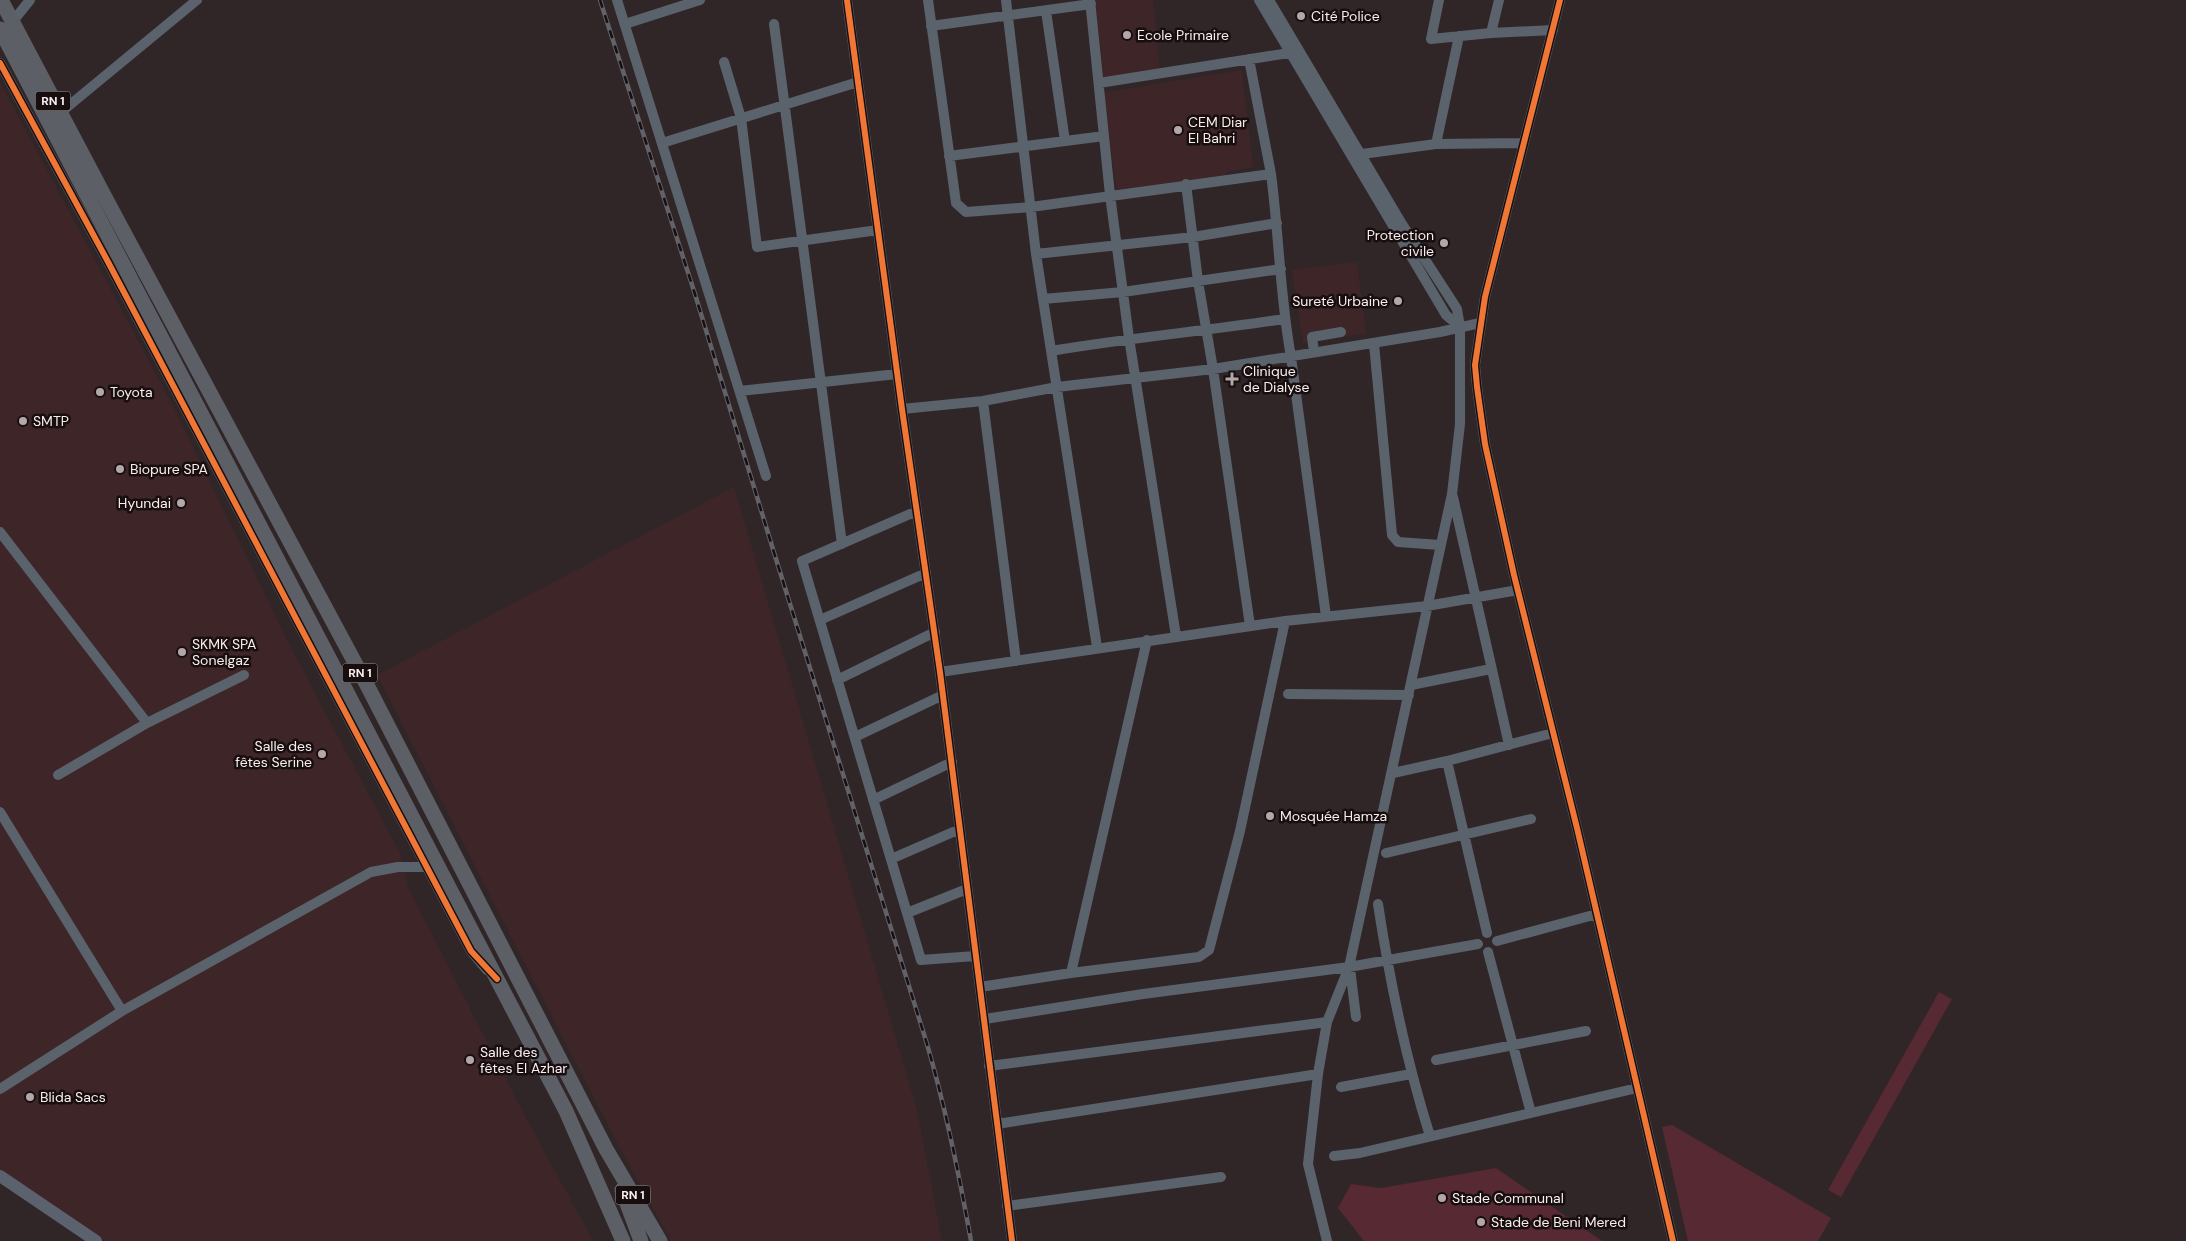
<svg xmlns="http://www.w3.org/2000/svg" width="2186" height="1241" font-family="'DM Sans',sans-serif">
<style>
.built{fill:#3d2528}
.green{fill:#572932}
.lines{fill:none;stroke-linecap:round;stroke-linejoin:round}
.minor{stroke:#5a626c;stroke-width:10}
.major{stroke:#5c626d;stroke-width:12}
.highway{stroke:#5d5f67;stroke-width:15}
.rail-casing{stroke:#616268;stroke-width:4.5}
.rail{stroke:#170e0f;stroke-width:2.5;stroke-dasharray:8;stroke-linecap:butt}
.cycleway-casing{stroke:#170e0f;stroke-width:9}
.cycleway{stroke:#f07635;stroke-width:6}
.poi-dot{fill:#b4a7a9;stroke:#170e0f;stroke-width:2}
.labels{text-anchor:middle;stroke-width:5;stroke-linejoin:round;paint-order:stroke}
.shield{fill:#170e0f;stroke:#b7aaab;stroke-width:1}
.shield-label{font-size:12px;font-weight:bold;fill:#fbedee}
.poi-label{font-size:14px;fill:#fbedee;stroke:#170e0f;text-anchor:start}
</style>
<rect width="100%" height="100%" fill="#302628"/>
<path class="built" d="M1092 0H1153L1160 70 1103 78Z
M1242 70 1253 167 1226 172V178L1117 191 1102 93Z
M0 82 173 406 290 646 401 855 408 887 518 1103 593 1241H105L0 1170Z
M1357 262 1366 333 1303 343 1292 270Z
M734 487 917 1110 942 1241H671L614 1137 377 675Z"/>
<path class="green" d="M1939 992 1952 999 1841 1197 1828 1190Z
M1672 1125 1831 1218 1818 1241H1688L1662 1127Z
M1496 1168 1602 1241H1364L1338 1208 1351 1184 1381 1188Z"/>
<g class="lines">
<path class="minor" d="M617 0 766 476
M847 0 902 409 940 672 1012 1241
M928 0 956 203 966 212 1031 207 1271 174C1279 235 1280 297 1291 357L1326 616
M1006 0 1036 254 1097 647
M1090 0 1110 195 1129 338 1176 636
M1259 0 1446 315 1460 327 1457 309 1402 224 1269 0
M1439 0 1431 39 1491 33 1553 30
M1560 0 1485 297 1475 365 1477 387 1485 444 1514 575 1577 828 1673 1241
M1046 11 1065 141
M13 21 30 0
M625 24 700 0
M774 24 842 544
M931 26 1091 4
M1491 33 1499 0
M1249 59 1271 174
M724 62 741 118 757 247 878 230
M0 63 107 260 471 951 487 970
M1099 83 1295 52
M60 113 197 0
M662 143 858 82
M1436 144 1459 36
M1362 154 1436 144 1523 143
M949 156 1104 136
M1186 184 1198 281 1213 369 1250 626
M1036 254 1193 237 1277 223
M1043 299 1123 292 1281 269
M1374 344 1392 535 1398 542 1440 545
M1051 351C1128 338 1206 331 1284 319
M1314 352 1312 337 1341 332
M740 391 897 374
M983 401 1016 661
M902 409 983 401 1057 387 1213 369 1440 332 1480 323
M1453 497 1509 745
M917 511 802 561 921 960 975 956
M0 532 147 723
M820 620 926 573
M1147 640 1071 973 1199 957 1209 950 1240 831 1285 621
M940 672 1285 621 1427 606 1518 590
M837 680 935 632
M1411 685 1491 669
M1288 694 1409 695
M855 737 943 695
M1393 773 1447 761
M58 775 147 723 244 675
M873 800 952 762
M0 812 122 1011
M1386 853 1531 819
M891 859 960 829
M1378 904C1390 983 1406 1060 1430 1136
M907 913 967 889
M1487 933 1447 761 1553 733
M1497 941 1597 914
M1350 968 1356 1017
M980 987 1071 973
M985 1019 1143 994 1349 967 1478 944
M1436 1060 1586 1031
M989 1066 1327 1022
M1341 1087 1411 1074
M0 1089 122 1011 371 872 398 867H427
M1531 1113 1637 1088
M997 1124 1318 1074
M1334 1156 1360 1153 1531 1113 1488 952
M1007 1206 1221 1177
M1327 1241 1308 1164 1318 1074 1327 1022 1349 967 1452 494 1460 424V327"/>
<path class="major" d="M0 1176 96 1241"/>
<path class="highway" d="M1 0 107 201 368 687 606 1149 660 1241
M0 29 566 1111 623 1241
M622 1190 641 1241"/>
<g class="rail-casing">
<path id="rail" d="M600 0 694 291 776 559 927 1044C946 1109 959 1174 971 1241"/>
</g>
<use href="#rail" class="rail"/>
<g class="cycleway-casing">
<path id="cycleway" d="M847 0 902 409 940 672 1012 1241
M1560 0 1485 297 1475 365 1477 387 1485 444 1514 575 1577 828 1673 1241
M0 63 107 260 471 951 497 979"/>
</g>
<use href="#cycleway" class="cycleway"/>
</g>
<g class="poi-dot">
<circle cx="1301" cy="16" r="5"/>
<circle cx="1127" cy="35" r="5"/>
<circle cx="1178" cy="130" r="5"/>
<circle cx="1444" cy="243" r="5"/>
<circle cx="1398" cy="301" r="5"/>
<path d="M1229.5 371.5h5v5h5v5h-5v5h-5v-5h-5v-5h5z"/>
<circle cx="100" cy="392" r="5"/>
<circle cx="23" cy="421" r="5"/>
<circle cx="120" cy="469" r="5"/>
<circle cx="181" cy="503" r="5"/>
<circle cx="182" cy="652" r="5"/>
<circle cx="322" cy="754" r="5"/>
<circle cx="1270" cy="816" r="5"/>
<circle cx="470" cy="1060" r="5"/>
<circle cx="30" cy="1097" r="5"/>
<circle cx="1442" cy="1198" r="5"/>
<circle cx="1481" cy="1222" r="5"/>
</g>
<g class="labels">
<g class="shield">
<rect x="35.5" y="91.5" width="35" height="19" rx="4"/>
<rect x="342.5" y="663.5" width="35" height="19" rx="4"/>
<rect x="615.5" y="1185.5" width="35" height="19" rx="4"/>
</g>
<g class="shield-label">
<text x="53" y="105">RN 1</text>
<text x="360" y="677">RN 1</text>
<text x="633" y="1199">RN 1</text>
</g>
<g class="poi-label">
<text x="1311" y="21">Cité Police</text>
<text x="1137" y="40">Ecole Primaire</text>
<text x="1188" y="127">CEM Diar<tspan x="1188" dy="16">El Bahri</tspan></text>
<text x="1434" y="240" text-anchor="end">Protection<tspan x="1434" dy="16">civile</tspan></text>
<text x="1388" y="306" text-anchor="end">Sureté Urbaine</text>
<text x="1243" y="376">Clinique<tspan x="1243" dy="16">de Dialyse</tspan></text>
<text x="110" y="397">Toyota</text>
<text x="33" y="426">SMTP</text>
<text x="130" y="474">Biopure SPA</text>
<text x="171" y="508" text-anchor="end">Hyundai</text>
<text x="192" y="649">SKMK SPA<tspan x="192" dy="16">Sonelgaz</tspan></text>
<text x="312" y="751" text-anchor="end">Salle des<tspan x="312" dy="16">fêtes Serine</tspan></text>
<text x="1280" y="821">Mosquée Hamza</text>
<text x="480" y="1057">Salle des<tspan x="480" dy="16">fêtes El Azhar</tspan></text>
<text x="40" y="1102">Blida Sacs</text>
<text x="1452" y="1203">Stade Communal</text>
<text x="1491" y="1227">Stade de Beni Mered</text>
</g>
</g>
</svg>
